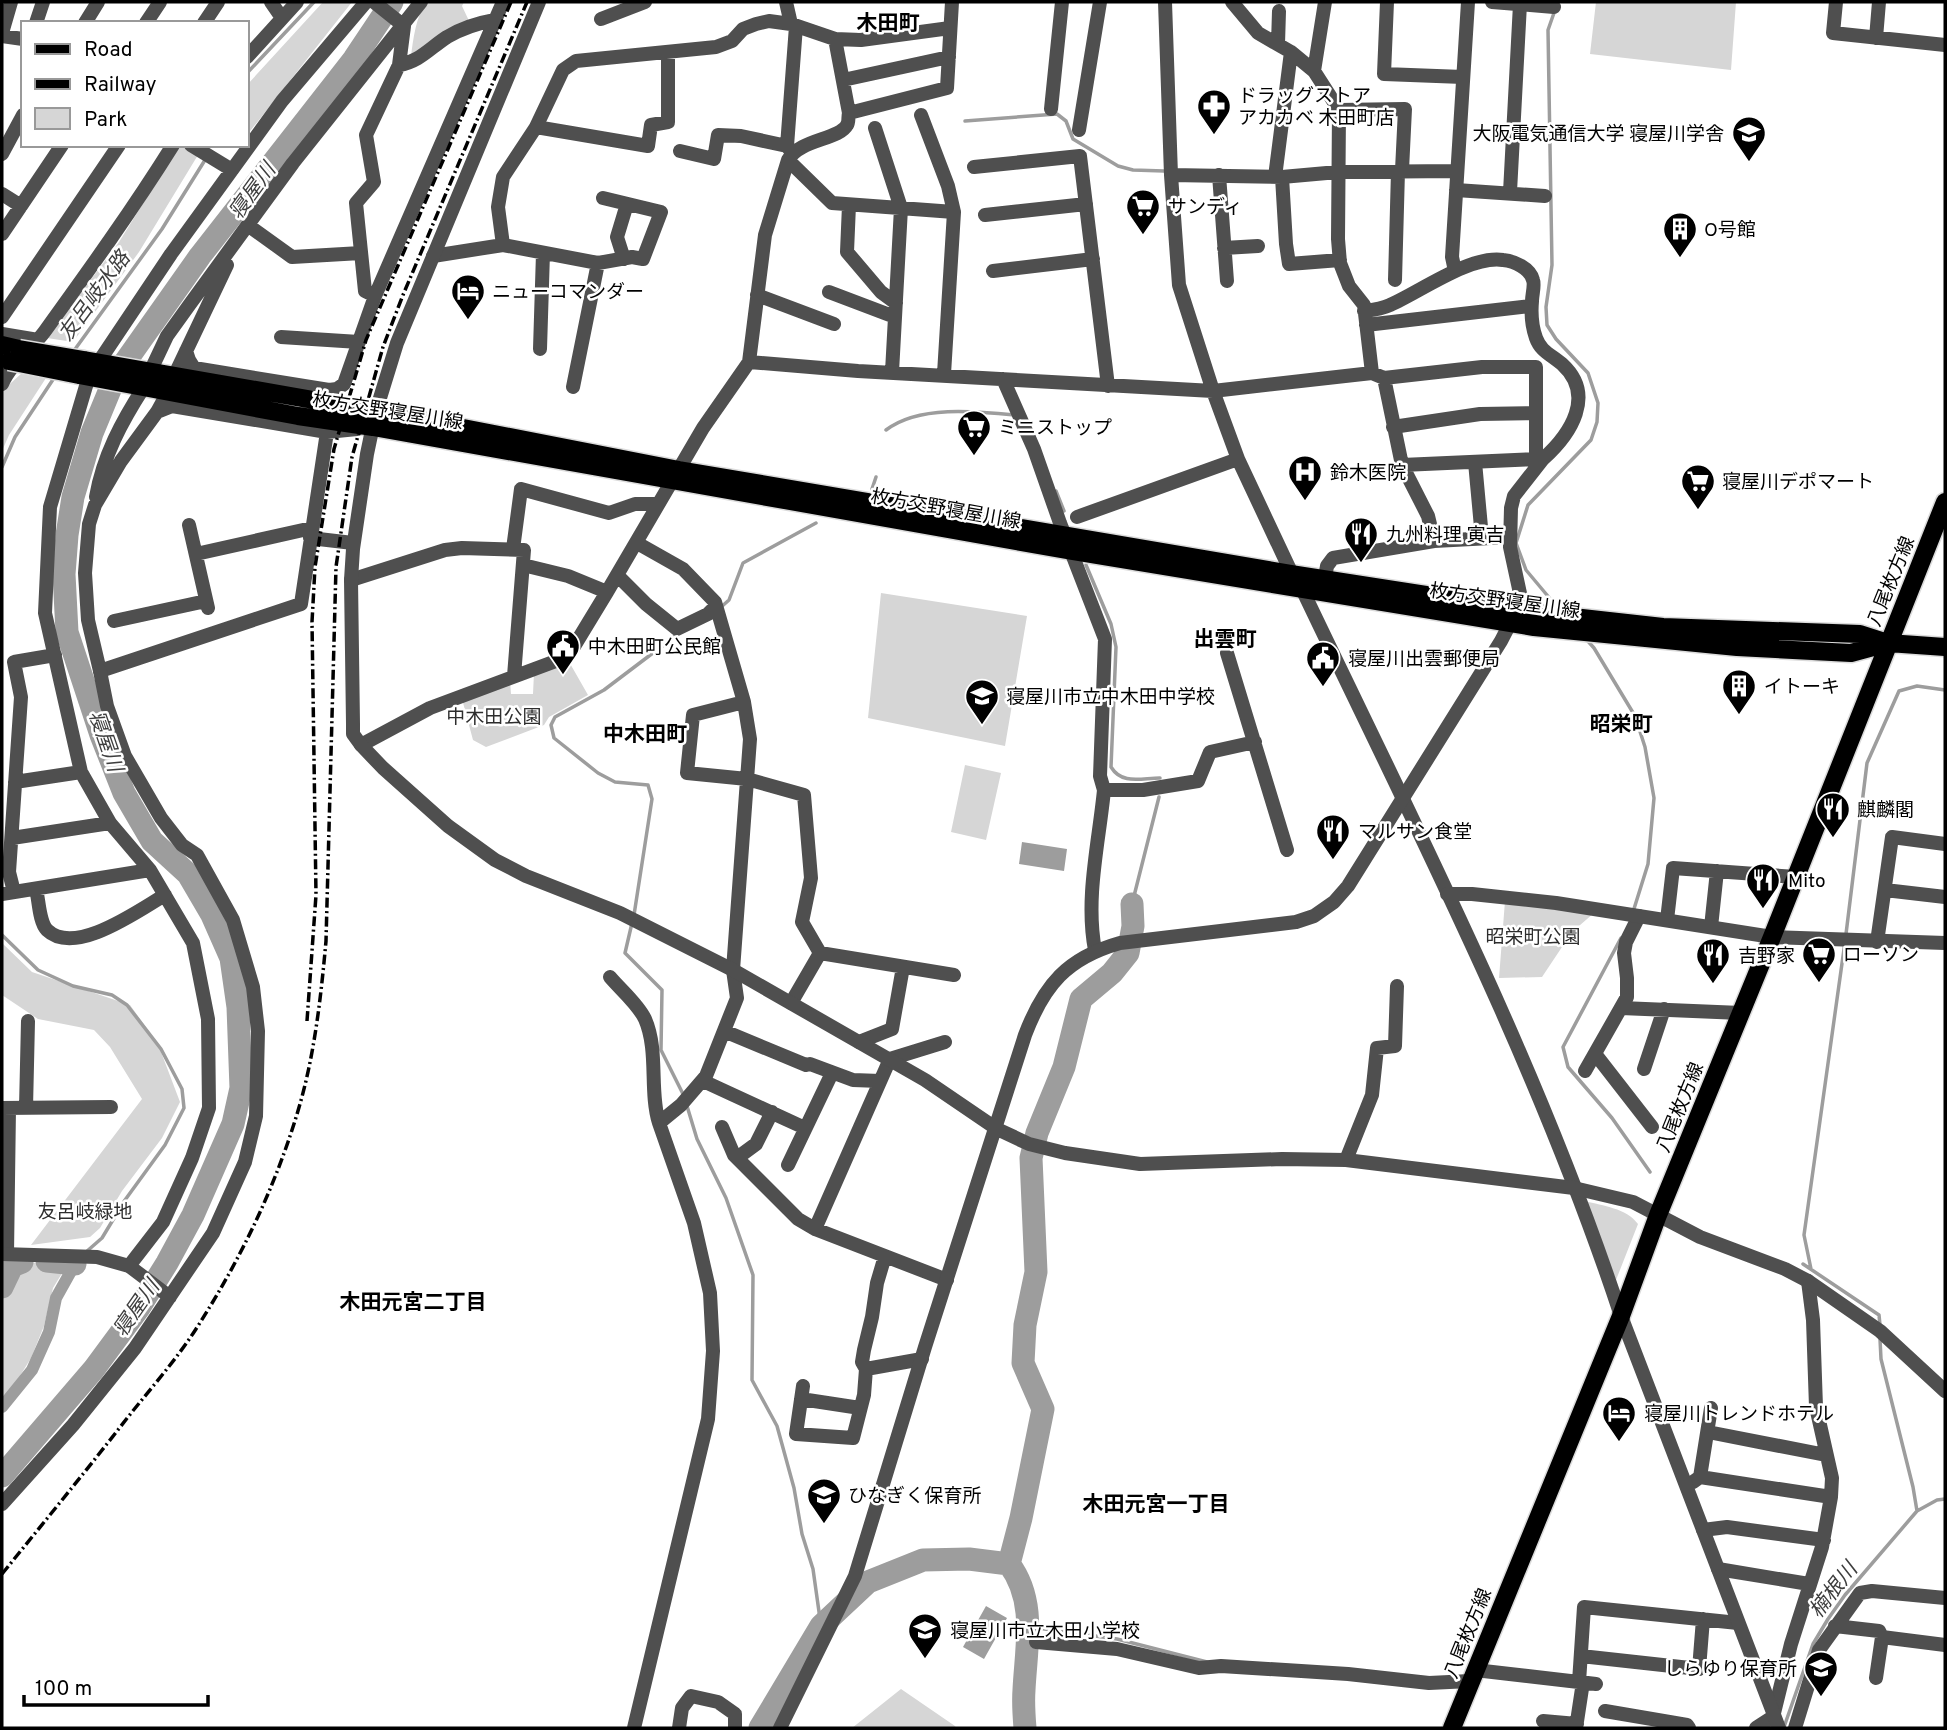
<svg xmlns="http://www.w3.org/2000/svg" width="1947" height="1730" font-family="Overpass,'Noto Sans JP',sans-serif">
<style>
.green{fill:#d6d6d6}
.water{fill:#9d9d9d}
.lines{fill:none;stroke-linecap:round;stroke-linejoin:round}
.stream{stroke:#9d9d9d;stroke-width:3.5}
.canal{stroke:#9d9d9d;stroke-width:12}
.river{stroke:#9d9d9d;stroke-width:23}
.primary-casing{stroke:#dbdbdb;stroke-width:21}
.minor{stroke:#4f4f4f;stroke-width:14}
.tertiary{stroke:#4f4f4f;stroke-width:14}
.primary{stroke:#000;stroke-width:18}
.rail{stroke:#000;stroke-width:3.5;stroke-dasharray:10 3.5 2 3.5;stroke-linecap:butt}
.primary-bridge-casing{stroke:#dbdbdb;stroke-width:21;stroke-linecap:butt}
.primary-bridge{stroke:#000;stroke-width:18}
.labels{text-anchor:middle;stroke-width:5;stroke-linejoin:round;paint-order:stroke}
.poi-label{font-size:19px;fill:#000;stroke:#fff;text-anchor:start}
.street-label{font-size:19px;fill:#000;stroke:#fff}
.park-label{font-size:19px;fill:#2d2d2d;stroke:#fff}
.neighbourhood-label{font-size:21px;font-weight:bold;fill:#000;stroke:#fff}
.water-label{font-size:21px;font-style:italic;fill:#3e3e3e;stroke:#fff}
</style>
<rect width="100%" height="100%" fill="#fff"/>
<path class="green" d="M323 2H352L247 135V85Z
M426 2H464L462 6 470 23 411 57C413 39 416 17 426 2Z
M1596 2H1736L1731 70 1590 54Z
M183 145 198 155 139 252 73 342 47 338 119 242 177 149Z
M22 373 46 378 9 435 2 451V391Z
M881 593 1027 616 1005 746 868 718Z
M568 660 588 695 549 717 544 725 486 747 473 740 462 699 510 680 511 694H533L534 673Z
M965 765 1001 773 986 840 951 832Z
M1505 901 1594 913 1572 932 1542 977 1499 978Z
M2 943 32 972 130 1005 158 1044 180 1102 162 1138 122 1191 100 1228 90 1237 31 1245 142 1099 110 1047 94 1030 38 1019 2 995Z
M1585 1201C1603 1206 1626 1208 1638 1224L1616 1280Z
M23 1262 67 1265 53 1288 44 1326 31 1358 13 1387 2 1400V1289L13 1266Z
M901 1689 955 1726 956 1728H852Z"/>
<path class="water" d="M1022 842 1067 849 1064 871 1019 864Z
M986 1606 1007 1618 984 1659 963 1647Z"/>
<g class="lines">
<path class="stream" d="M1555 10 1548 30 1552 265 1546 307 1547 325 1556 339 1588 373 1598 403 1597 422 1591 440 1528 505 1516 543 1526 570 1557 607
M247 73 314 2
M965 121 1057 114 1066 121 1073 139 1118 166 1133 170 1164 171
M73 352 162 229 205 160
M886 430C918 405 976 411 1015 415
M2 467 15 437 56 375
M872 489 876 477
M1056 491 1064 511
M1086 565 1111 624 1116 647 1111 767C1122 785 1141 778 1160 778
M720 608 729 600 743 563 816 523
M1586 639 1594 648 1635 716 1645 747 1654 798 1648 864 1633 912
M1132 904 1159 797
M634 915 652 799 648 785 615 782 598 773 554 738 551 725 555 717 604 690 678 634
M632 923 625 953 662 990 661 1050 684 1096
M1846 934 1867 763 1899 691 1917 686 1945 690
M2 935 38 970 73 986 112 995 127 1005 161 1049 182 1089 184 1108 165 1145 125 1200 102 1238 86 1252
M1621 938 1563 1047 1568 1067 1612 1118 1650 1172
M687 1106 697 1139 726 1198 753 1275 752 1380 777 1426 794 1488 802 1534 813 1569 821 1626
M1803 1264 1879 1315 1880 1325
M1811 1269 1804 1235 1845 942
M1880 1339 1881 1359 1913 1487 1917 1511
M1030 1627 1117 1639 1207 1662
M1784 1727 1813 1644 1828 1619 1845 1595 1917 1511 1937 1500 1945 1499"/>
<path class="canal" d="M2 1407 32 1370 49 1332 56 1298 75 1264"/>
<path class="river" d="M47 1261 75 1264
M2 1287 12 1266 22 1262
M2 1476 94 1369 139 1308 167 1263 193 1215 233 1124 241 1088 238 1007 231 958 212 915 188 874 152 841 124 793 101 735 67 632 64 574 67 535 73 497 92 433 116 375 200 256 354 59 392 2
M760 1728 821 1626 868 1582 923 1560 969 1559 1009 1564
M1025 1728C1024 1716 1023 1703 1024 1690 1026 1647 1037 1601 1009 1564L1021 1518 1043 1409 1023 1363 1025 1325 1036 1272 1031 1158 1037 1133 1064 1067 1081 999 1112 973 1128 953 1133 926 1132 904"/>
<g class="primary-casing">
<path id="primary" d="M2 345 19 349
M84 360 376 411 679 470 1292 574 1555 615 1663 627 1860 634 1888 643
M79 375 298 416 373 427 1072 551 1534 627 1737 647 1851 653 1888 643 1945 647
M1452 1728 1621 1316 1658 1215 1772 937 1945 502"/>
</g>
<path class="minor" d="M271 2 282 18
M374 2 404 26 399 65 366 135 374 182 356 203 365 291 375 296
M786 2 791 24 835 39 861 40 950 28
M1165 2 1171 175 1179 285 1213 391 1238 459 1292 574 1302 589C1416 828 1538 1064 1621 1316
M1232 2 1258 33 1291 52 1314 71 1339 110 1338 239 1340 263 1349 286 1364 305 1372 373
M1387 2 1384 74 1463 77
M1492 2 1554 7
M1836 2 1833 33 1945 45
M601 19 645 2
M36 23 43 2
M85 23 98 2
M146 23 160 2
M204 23 218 2
M2 33 11 2
M2 36 23 39
M1876 38 1879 2
M1278 44 1279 11
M247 57 297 2
M399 65C419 62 430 48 447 37 462 28 478 23 495 20
M1314 71 1325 2
M843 80 949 57
M1051 109 1062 2
M1339 110 1405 109 1402 170
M849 113 947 88 952 2
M921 115 948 186 954 212 944 374
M536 127 648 146 651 125 668 122V52
M875 128 901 208 892 372
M1079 130 1100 2
M191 145 232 170
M680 151 714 159 718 135 741 136 787 146
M792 153 787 146 796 26
M2 154 23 115
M788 160 832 203 954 212
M974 167 1080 156 1108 386
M1171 175 1282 177 1338 172 1457 171
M1219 175 1227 281
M1275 177 1291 52
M1282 177 1286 244 1289 264 1340 260
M1456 190 1545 196
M1510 192 1520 4
M2 194 21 206
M849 205 847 252 881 292 896 303
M985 215 1086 204
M249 226 292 257 361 253
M2 234 62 145
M503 245 498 207 503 177 536 127 563 70 576 61 716 47 732 41 743 29 756 24 769 21 791 24
M1224 248 1258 246
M433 256 503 245 598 263 632 257 643 259 661 212 603 198
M624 259 617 237 627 204
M993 271 1093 259
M1455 271 1452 257 1468 2
M1395 280 1398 171
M829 292 895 317
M757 295 834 324
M1364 311C1373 310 1382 309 1390 305 1420 292 1470 255 1503 260 1514 261 1530 268 1533 280 1535 285 1532 295 1532 301 1531 312 1532 327 1536 338 1541 352 1552 355 1562 364 1596 395 1571 434 1543 459H1536
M2 317 119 145
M1366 325 1531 306
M2 334 38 340
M281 337 359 342
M540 349 543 253
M186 351 189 360 194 368 329 390 337 389 344 384 375 296 503 2
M749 362 765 235 788 160C800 139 839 140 847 125 849 122 848 117 849 113L835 39
M178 368 227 265
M150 372 167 336 190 304 293 163 421 2
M1003 379 1034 449 1060 523 1105 639 1100 776 1104 790C1099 842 1085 898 1095 950
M2 384C11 363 32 349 45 331 89 270 133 209 173 145
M573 387 598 263
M163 401 157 412 121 461 95 505 89 524 85 573 88 620 100 671 301 604 327 432
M157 412 172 406 327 432 357 429
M1393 427 1480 414 1536 413
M1475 462 1482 538
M96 497C103 456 122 421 144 387
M1077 517 1238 459
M189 525 208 608
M310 538 353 543
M1434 541 1510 537
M513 549 521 489 609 513 635 504H658
M196 554 312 528
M523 565 568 576 607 592
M617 575 646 604 677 629 708 614 716 606
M1325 578 1327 566 1333 558 1434 541 1428 516 1402 465 1384 378
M351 580 445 550 462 548 524 550 514 676
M1517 609 1521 598 1510 547 1511 508 1514 496 1543 459
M114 621 206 601
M1227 653 1287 850
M744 702 693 715 687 773 747 779 804 795 811 878 802 922 820 953
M361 745 430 708 564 658 573 648 607 592 703 428 749 362 858 371 1213 391 1372 373 1384 378 1482 367H1536V459L1402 465
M15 782 81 772
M1104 790H1143L1198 781 1210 752 1255 742
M12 838 110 823
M36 889C39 900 39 922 47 930 75 957 139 910 165 895
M1885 890 1945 897
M14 892 9 872 21 697 14 662 55 655
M2 894 150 870
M1667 920 1673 868 1796 877
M1711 927 1717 871
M1877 942 1892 837 1945 844
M610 977C621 990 638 1004 645 1019 659 1051 649 1091 659 1123
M791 1003 820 953 954 975
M1621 1008 1741 1013
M724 1031 806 1065 810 1064 853 1080 880 1081
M859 1042 892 1029 903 967
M1596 1055 1652 1127
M1644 1069 1664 1009
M1585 1071 1627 997V978L1624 953 1626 942 1639 916
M703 1081 805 1128
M2 1108 111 1107
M26 1108 28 1021
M722 1127 734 1155 798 1219 815 1229 947 1280
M737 1158 756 1144 772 1112
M1346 1160 1372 1095 1377 1048 1395 1046 1397 986
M788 1165 832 1073
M815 1229 890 1059 945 1042
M7 1254 9 1108
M129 1266 163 1222 192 1158 209 1108 208 1019 193 943 150 870 110 823 81 772 45 613 50 507 89 376 98 363 171 254 282 101 366 2
M866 1369 922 1359
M803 1386 796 1434 853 1438 864 1395 866 1369 862 1362 864 1350 872 1317 877 1283 885 1256
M801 1399 860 1408
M1708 1432 1826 1455
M1700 1477 1831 1497
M1693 1482 1700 1477 1711 1408
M1703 1530 1727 1527 1824 1540
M1718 1569 1809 1584
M1835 1626 1879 1631 1882 1637 1876 1678
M1882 1637 1945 1645
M1036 1642 1117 1649 1199 1668 1221 1666 1348 1674 1429 1683 1470 1681
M1581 1656 1699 1669 1703 1619
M1475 1670 1596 1684
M1579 1682 1584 1607 1738 1623
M1605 1711 1687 1725 1689 1728
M1543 1721 1577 1724
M634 1728 708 1419 713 1351 710 1293 694 1223 659 1123 681 1105 706 1076 737 998 733 970 750 739 744 702 715 602 683 569 637 543
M679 1728 682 1708 691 1696 718 1702 735 1714V1727
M1576 1728 1583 1682
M1756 1728 1773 1717 1791 1644 1822 1547 1831 1497 1832 1478 1816 1407 1813 1320 1808 1281
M1795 1728 1819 1650 1860 1593 1872 1591 1945 1598"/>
<path class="tertiary" d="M539 2 397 343 376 411 367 454 353 549 351 580 353 724V734L361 745 383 768 448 826 495 860 526 876 620 913 733 970 925 1080 997 1129 1029 1144 1065 1153 1140 1164 1282 1159 1346 1160 1574 1188 1633 1202 1700 1237 1785 1269 1808 1281 1880 1331 1945 1391
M1447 894H1472L1556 903 1772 937 1945 943
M2 1254 97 1257 129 1266 170 1297
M1621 1316 1779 1728
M2 1504 73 1425 135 1348 213 1233 245 1162 256 1116 258 1031 253 987 233 920 197 855 182 845 161 818 125 756 107 706 100 671
M780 1728 855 1576 925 1347 1025 1035C1044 985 1067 958 1120 943L1296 922 1314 916 1334 902 1348 886 1501 641 1515 614"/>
<use href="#primary" class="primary"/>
<path class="rail" d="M307 1021 316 895 312 622 315 567 334 449 366 340 511 2
M2 1574C44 1522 87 1470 128 1417 151 1388 176 1360 196 1329 241 1259 277 1184 300 1104 315 1051 321 996 326 941L336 567 352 457 383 347 403 295 527 2"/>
<g class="primary-bridge-casing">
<path id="primary-bridge" d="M19 349 84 360
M9 361 79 375"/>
</g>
<use href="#primary-bridge" class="primary-bridge"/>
</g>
<defs>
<g id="pharmacy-pin" transform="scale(1.75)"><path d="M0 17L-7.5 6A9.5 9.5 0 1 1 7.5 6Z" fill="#000" stroke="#fff"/><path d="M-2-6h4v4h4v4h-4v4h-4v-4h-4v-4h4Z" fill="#fff"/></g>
<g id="university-pin" transform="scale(1.75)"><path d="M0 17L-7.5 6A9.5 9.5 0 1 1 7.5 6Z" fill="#000" stroke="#fff"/><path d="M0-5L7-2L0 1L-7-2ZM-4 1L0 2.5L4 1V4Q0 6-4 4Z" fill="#fff"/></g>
<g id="supermarket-pin" transform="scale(1.75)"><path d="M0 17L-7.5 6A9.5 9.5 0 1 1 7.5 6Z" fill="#000" stroke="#fff"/><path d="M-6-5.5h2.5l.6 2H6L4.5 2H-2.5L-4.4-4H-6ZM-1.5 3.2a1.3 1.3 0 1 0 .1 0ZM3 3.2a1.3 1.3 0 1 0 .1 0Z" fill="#fff"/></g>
<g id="building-pin" transform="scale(1.75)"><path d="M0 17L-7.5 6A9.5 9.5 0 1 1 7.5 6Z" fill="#000" stroke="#fff"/><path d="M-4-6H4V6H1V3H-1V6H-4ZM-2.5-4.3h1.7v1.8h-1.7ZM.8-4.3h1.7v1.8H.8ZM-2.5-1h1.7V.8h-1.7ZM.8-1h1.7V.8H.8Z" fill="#fff"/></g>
<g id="hotel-pin" transform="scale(1.75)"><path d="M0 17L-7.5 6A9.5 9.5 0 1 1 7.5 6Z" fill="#000" stroke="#fff"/><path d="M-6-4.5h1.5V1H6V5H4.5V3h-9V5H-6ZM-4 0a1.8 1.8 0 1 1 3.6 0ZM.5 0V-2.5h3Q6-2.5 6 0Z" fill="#fff"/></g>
<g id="hospital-pin" transform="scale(1.75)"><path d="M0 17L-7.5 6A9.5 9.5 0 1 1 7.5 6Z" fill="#000" stroke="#fff"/><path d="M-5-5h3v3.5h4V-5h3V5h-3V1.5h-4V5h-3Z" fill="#fff"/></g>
<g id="restaurant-pin" transform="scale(1.75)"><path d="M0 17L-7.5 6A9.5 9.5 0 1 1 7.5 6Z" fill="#000" stroke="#fff"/><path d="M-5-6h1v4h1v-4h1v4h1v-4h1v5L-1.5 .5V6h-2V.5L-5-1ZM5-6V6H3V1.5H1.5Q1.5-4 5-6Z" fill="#fff"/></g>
<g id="civic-pin" transform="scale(1.75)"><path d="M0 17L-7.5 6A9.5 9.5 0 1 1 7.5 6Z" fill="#000" stroke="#fff"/><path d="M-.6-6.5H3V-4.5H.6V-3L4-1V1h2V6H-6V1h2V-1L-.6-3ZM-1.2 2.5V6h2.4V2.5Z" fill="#fff"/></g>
<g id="school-pin" transform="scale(1.75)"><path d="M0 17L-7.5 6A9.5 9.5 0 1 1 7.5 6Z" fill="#000" stroke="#fff"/><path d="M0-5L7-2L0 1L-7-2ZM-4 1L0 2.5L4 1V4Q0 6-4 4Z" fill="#fff"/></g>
</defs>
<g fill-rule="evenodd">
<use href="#pharmacy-pin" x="1214" y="106"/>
<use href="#university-pin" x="1749" y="133"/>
<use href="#supermarket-pin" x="1143" y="206"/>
<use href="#building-pin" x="1680" y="229"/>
<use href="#hotel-pin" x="468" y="291"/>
<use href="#supermarket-pin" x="974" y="427"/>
<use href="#hospital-pin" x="1305" y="472"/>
<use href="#supermarket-pin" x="1698" y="481"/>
<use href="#restaurant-pin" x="1361" y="534"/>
<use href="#civic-pin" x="563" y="646"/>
<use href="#civic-pin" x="1323" y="658"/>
<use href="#building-pin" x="1739" y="686"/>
<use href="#school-pin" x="982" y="696"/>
<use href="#restaurant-pin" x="1833" y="809"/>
<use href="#restaurant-pin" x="1333" y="831"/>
<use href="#restaurant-pin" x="1763" y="880"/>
<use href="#supermarket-pin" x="1819" y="954"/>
<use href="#restaurant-pin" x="1713" y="955"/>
<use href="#hotel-pin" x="1619" y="1413"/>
<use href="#school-pin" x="824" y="1495"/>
<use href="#school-pin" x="925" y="1630"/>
<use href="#school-pin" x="1821" y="1668"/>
</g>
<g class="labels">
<g class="poi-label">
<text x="1238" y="102">ドラッグストア<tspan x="1238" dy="22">アカカベ 木田町店</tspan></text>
<text x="1724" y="140" text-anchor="end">大阪電気通信大学 寝屋川学舎</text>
<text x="1168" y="213">サンディ</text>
<text x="1704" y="236">O号館</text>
<text x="492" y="298">ニューコマンダー</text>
<text x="998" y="434">ミニストップ</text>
<text x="1330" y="479">鈴木医院</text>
<text x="1722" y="488">寝屋川デポマート</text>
<text x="1386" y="541">九州料理 寅吉</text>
<text x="588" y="653">中木田町公民館</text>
<text x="1348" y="665">寝屋川出雲郵便局</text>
<text x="1764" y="693">イトーキ</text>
<text x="1006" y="703">寝屋川市立中木田中学校</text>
<text x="1857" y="816">麒麟閣</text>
<text x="1358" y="838">マルサン食堂</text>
<text x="1788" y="887">Mito</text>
<text x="1843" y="961">ローソン</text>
<text x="1738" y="962">吉野家</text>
<text x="1644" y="1420">寝屋川トレンドホテル</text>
<text x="848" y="1502">ひなぎく保育所</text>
<text x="950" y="1637">寝屋川市立木田小学校</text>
<text x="1797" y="1675" text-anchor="end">しらゆり保育所</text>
</g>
<g class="street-label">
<text transform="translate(388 410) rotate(9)" y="7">枚方交野寝屋川線</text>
<text transform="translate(946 508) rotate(10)" y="7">枚方交野寝屋川線</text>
<text transform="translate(1890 581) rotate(-68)" y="7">八尾枚方線</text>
<text transform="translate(1505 600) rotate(8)" y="7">枚方交野寝屋川線</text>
<text transform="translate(1679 1107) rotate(-68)" y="7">八尾枚方線</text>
<text transform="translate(1467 1633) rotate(-68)" y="7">八尾枚方線</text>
</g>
<g class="park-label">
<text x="494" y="723">中木田公園</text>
<text x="1533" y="943">昭栄町公園</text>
<text x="85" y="1218">友呂岐緑地</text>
</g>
<g class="neighbourhood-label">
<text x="888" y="30">木田町</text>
<text x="1225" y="646">出雲町</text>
<text x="1621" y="731">昭栄町</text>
<text x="645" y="741">中木田町</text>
<text x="413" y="1309">木田元宮二丁目</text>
<text x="1156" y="1511">木田元宮一丁目</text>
</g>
<g class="water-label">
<text transform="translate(252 191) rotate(-54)" y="7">寝屋川</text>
<text transform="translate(94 296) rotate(-54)" y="7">友呂岐水路</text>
<text transform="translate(106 741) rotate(71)" y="7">寝屋川</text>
<text transform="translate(136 1308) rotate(-55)" y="7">寝屋川</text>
<text transform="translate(1833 1590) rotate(-52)" y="7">楠根川</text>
</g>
</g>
<rect width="1947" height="1730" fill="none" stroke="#000000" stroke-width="7"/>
<rect x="21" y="21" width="228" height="126" fill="#ffffff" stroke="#999999" stroke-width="2"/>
<rect x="35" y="44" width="35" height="10" fill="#000000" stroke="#999999" stroke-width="2"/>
<text x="84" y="56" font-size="21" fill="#000000">Road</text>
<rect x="35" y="79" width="35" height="10" fill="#000000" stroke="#999999" stroke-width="2"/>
<text x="84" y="91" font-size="21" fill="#000000">Railway</text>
<rect x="35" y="108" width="35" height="21" fill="#d6d6d6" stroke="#999999" stroke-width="2"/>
<text x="84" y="126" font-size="21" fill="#000000">Park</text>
<path d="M24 1695v10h184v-10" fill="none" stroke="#000000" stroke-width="3.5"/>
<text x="35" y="1695" font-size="21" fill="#000000" stroke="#ffffff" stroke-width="5" paint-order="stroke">100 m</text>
</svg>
